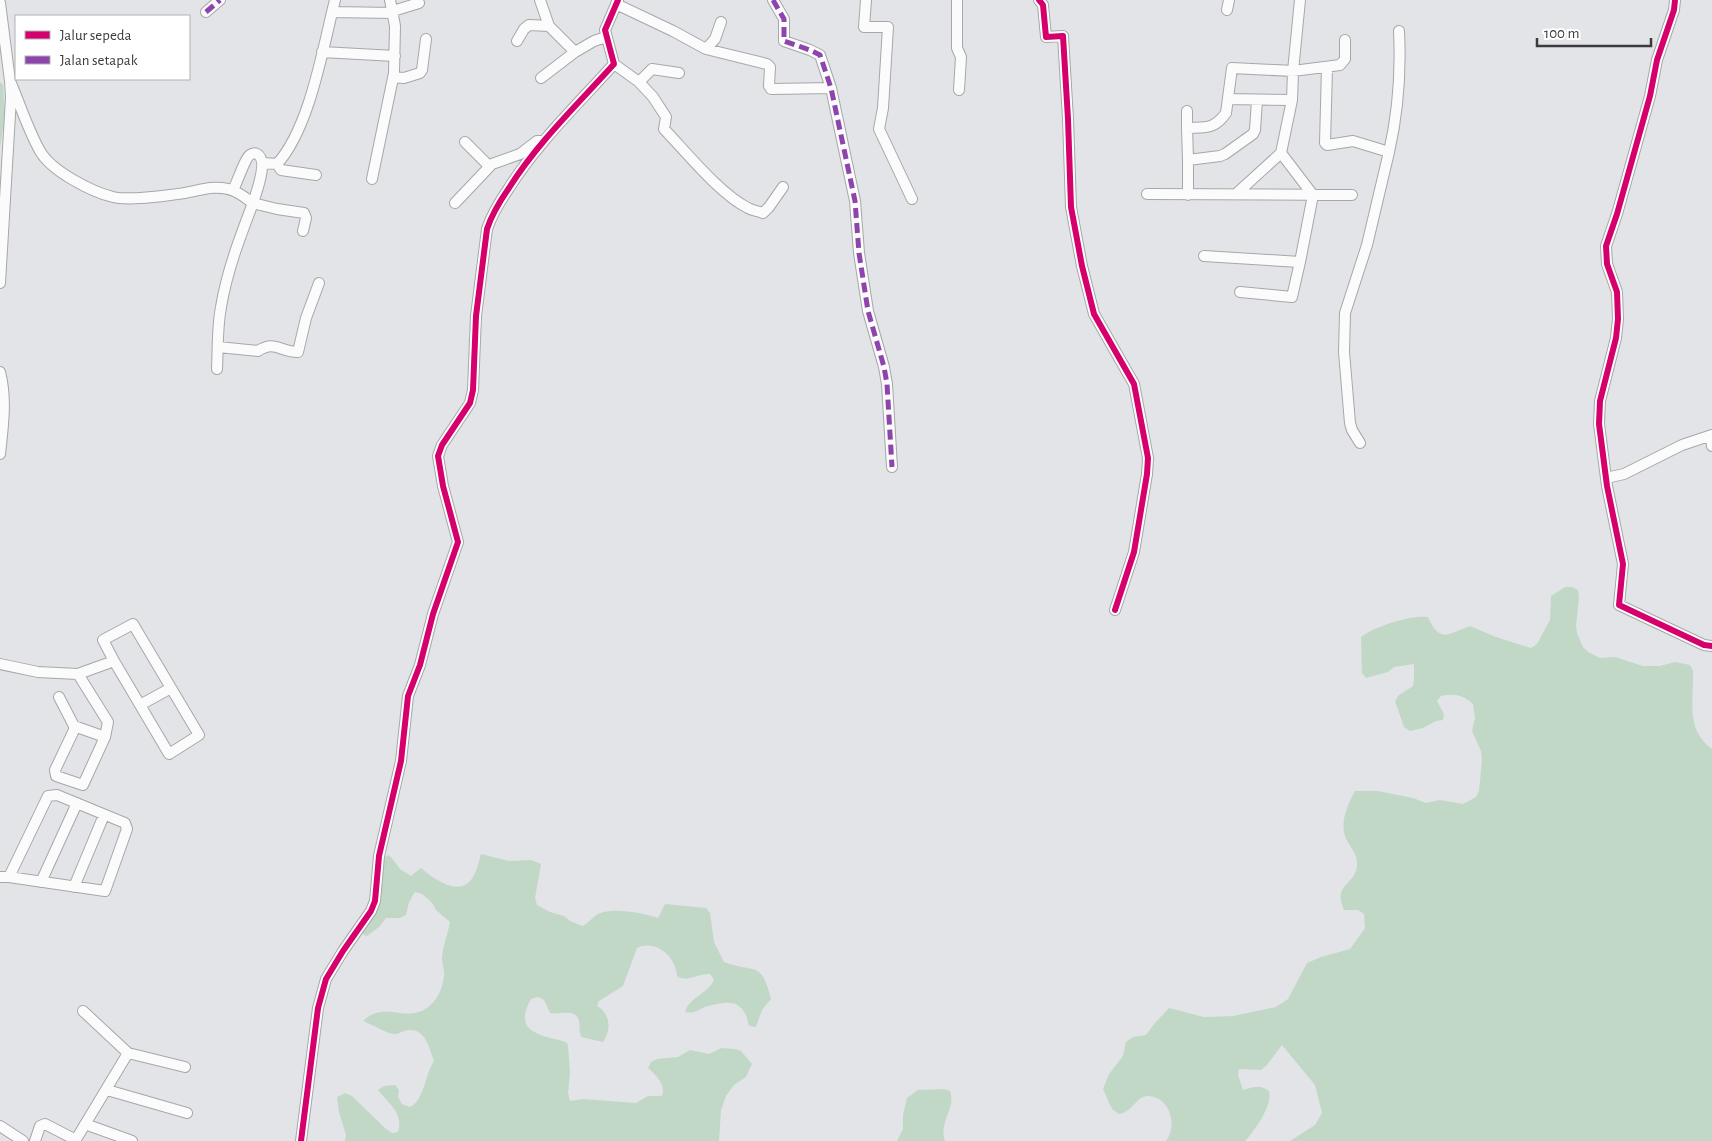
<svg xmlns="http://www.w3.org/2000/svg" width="1712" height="1141" font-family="'Alegreya Sans',sans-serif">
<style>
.green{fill:#c2d8c7}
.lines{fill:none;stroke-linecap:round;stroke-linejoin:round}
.minor-casing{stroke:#a6a7a9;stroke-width:12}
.minor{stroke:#fbfbfb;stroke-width:10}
.quiet{stroke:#8e44ad;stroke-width:5;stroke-dasharray:10 5;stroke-linecap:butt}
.cycleway-casing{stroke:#fff;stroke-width:9}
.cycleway{stroke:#d6006c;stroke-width:6}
</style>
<rect width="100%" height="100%" fill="#e2e4e7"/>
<path class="green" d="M0 82 3 85 5 116 0 147Z
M1565 587H1572L1578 590 1579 597 1576 626 1577 633 1583 647 1588 652 1600 658 1615 657 1643 666H1660L1675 662 1690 665 1693 671C1694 701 1685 729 1712 749V1141H1290L1315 1125 1322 1113 1315 1085 1282 1045 1267 1065 1261 1070 1239 1069 1238 1075 1243 1090C1254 1087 1260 1084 1269 1091 1273 1105 1255 1130 1245 1141H1166C1178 1125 1170 1097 1148 1096 1136 1096 1133 1112 1119 1114L1113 1110 1109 1103 1103 1089 1109 1074 1123 1056 1126 1042 1133 1037 1146 1035 1154 1024 1169 1008 1204 1017 1233 1016 1276 1007 1288 999 1307 963 1321 957 1350 949 1365 928 1364 914 1358 910H1344C1332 884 1356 885 1357 865 1358 853 1349 847 1345 836 1340 821 1348 804 1355 791H1378L1413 798 1426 803 1440 800 1463 804 1476 797 1479 791 1482 760 1481 751 1472 731 1475 718 1473 704C1464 695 1453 693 1441 696L1437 701 1444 714 1443 720 1436 721 1423 728 1410 731 1404 727 1395 701 1399 695 1413 686 1414 679V664L1394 667 1388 672 1366 678 1362 673 1361 637C1376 626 1410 615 1428 617 1440 645 1449 633 1470 626L1496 637 1531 648 1537 644 1550 620 1551 596Z
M481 854 509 861 531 860 541 864 535 898 537 905 550 912 564 916 570 921 583 926C588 923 593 917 598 914 613 907 643 913 658 918L665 904 706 908 710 913 714 942 724 962C755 974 761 959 771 999L762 1010 756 1027 749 1026C744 1000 731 1000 708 1006 698 1009 697 1014 685 1012 689 997 708 994 714 980L710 974C698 973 687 983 677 976 676 957 656 939 637 948L623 986 599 1001 597 1006C610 1013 612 1030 603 1042L581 1037C579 1031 580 1026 579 1021 576 1008 560 1015 550 1013L544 1000 538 997 531 999C512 1033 541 1035 566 1042L568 1045 570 1073 568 1093 570 1101 583 1099 636 1103 648 1096H662C666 1085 656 1075 648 1068L651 1062 657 1059 678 1057 690 1050 709 1054 721 1048 735 1049 741 1051 752 1064 746 1077 734 1085 726 1096 721 1110 719 1141H345L346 1135 339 1112 337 1097 345 1093 352 1096 386 1129 392 1133 398 1132C404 1113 388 1103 378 1090L384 1086 395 1085 399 1090 398 1097 402 1104 410 1107C424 1101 425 1074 434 1061 429 1048 426 1029 409 1030 403 1030 399 1035 393 1034 384 1032 373 1025 363 1021 374 1010 386 1011 400 1013 425 1017 441 1001 444 976 445 971 442 965 442 960 442 947 448 935 450 922L436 910 433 904 428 899 422 894 415 892 409 902 406 915 400 918H386L379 927 367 936 360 933 376 909 385 857 388 855 391 857 400 869 411 876 421 868C435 880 460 898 473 877 477 871 479 861 481 854Z
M944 1089 950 1091C951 1095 952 1099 951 1104 948 1117 940 1127 945 1141H897L903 1129V1115L907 1098 918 1090Z"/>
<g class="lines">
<g class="minor-casing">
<path id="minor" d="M540 0 549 26 575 52 594 41 606 37
M773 0 784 19V41L810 50 820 55 831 88 855 201 859 253 868 311 884 367 887 384 892 467
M866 0 864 27H888L883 108 879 129 912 199
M957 0V48L961 57 959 90
M1039 0 1043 5 1046 37 1063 36 1068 119 1071 207 1082 266 1094 314 1134 384 1148 458 1147 474 1134 552 1115 610
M1675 0 1674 10 1657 60 1650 96 1617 214 1606 246 1607 264 1617 292 1618 319 1616 338 1600 401 1599 424 1607 486 1623 564 1619 605 1704 645 1712 646
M0 3 10 81 11 98 0 283
M616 4 673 31 706 49 767 64 770 67 769 86 771 89 831 88
M1227 10 1229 0
M393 11 419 3
M206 12 220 0
M332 12 393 13
M517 41 524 29 529 25 549 26
M706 49 715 39 721 22
M322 52 395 56
M614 64 639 82 652 69 679 73
M1327 68 1325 143 1327 145 1353 141 1389 152 1367 245 1345 313 1344 352 1350 423 1352 430 1360 443
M393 77 404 78 420 73 422 70 426 39
M541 78 575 52
M10 81C20 104 28 130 40 151 51 171 92 192 113 197 129 201 161 196 178 194 196 192 216 183 234 191 241 194 247 199 253 203 240 237 227 271 221 307 217 328 218 349 217 369
M639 82 653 97 666 117 664 129C687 153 720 194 748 208 753 211 758 211 763 213L769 207 783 187
M1228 99 1292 100
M1187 111V128
M465 142 489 166
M1389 152C1398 113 1401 71 1399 31
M1188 160 1187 128C1205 127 1214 130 1226 113L1232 68 1293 71 1340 65 1345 59V40
M263 163 277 164C310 128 323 47 335 0
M277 164 281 170 316 175
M372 179 394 73 395 26 390 0
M233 190C237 183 245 158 250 155 252 153 255 153 257 154 269 160 256 193 253 203L277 209 304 213 306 218 303 231
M1147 194 1352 195
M1236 194 1281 153 1292 100 1293 71 1300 0
M1188 195V160L1220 156 1225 154 1253 134 1255 130 1257 100
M455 203 492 164 520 154 537 141H543
M1204 256 1300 262 1313 195 1281 153
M1240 292 1292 297 1300 262
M218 347 258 351C275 340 280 352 298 352L306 318 319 283
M0 372C7 399 3 426 0 454
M1711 436 1712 446
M1606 478 1624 474 1682 445 1712 435
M0 664 38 672 78 674 108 722 105 737 83 785 56 776 55 770 74 730V726L59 697
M78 674 114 661 169 754 199 735 133 624 103 640 114 661
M140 705 171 688
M74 726 105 737
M0 877H9L105 891 127 829 125 823 57 795 48 796 9 877
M41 882 77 803
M74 887 104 815
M83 1011 128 1053
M107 1090 187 1113
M85 1124 132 1141
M0 1126 23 1141
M35 1141 40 1126 45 1124 76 1140
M75 1141 128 1053 185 1067
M301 1141 318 1008 326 979 343 951 371 911 375 901 379 856 401 761 408 696 420 665 433 614 458 542 443 486 438 456 442 445 470 403 473 390 476 316 487 229C492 214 500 201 509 188 538 142 578 104 614 64L605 30 618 0"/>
</g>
<use href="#minor" class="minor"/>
<path class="quiet" d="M773 0 784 19V41L810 50 820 55 831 88 855 201 859 253 868 311 884 367 887 384 892 467
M206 12 220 0"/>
<g class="cycleway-casing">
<path id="cycleway" d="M1039 0 1043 5 1046 37 1063 36 1068 119 1071 207 1082 266 1094 314 1134 384 1148 458 1147 474 1134 552 1115 610
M1675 0 1674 10 1657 60 1650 96 1617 214 1606 246 1607 264 1617 292 1618 319 1616 338 1600 401 1599 424 1607 486 1623 564 1619 605 1704 645 1712 646
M301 1141 318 1008 326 979 343 951 371 911 375 901 379 856 401 761 408 696 420 665 433 614 458 542 443 486 438 456 442 445 470 403 473 390 476 316 487 229C492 214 500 201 509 188 538 142 578 104 614 64L605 30 618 0"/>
</g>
<use href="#cycleway" class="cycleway"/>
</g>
<rect x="15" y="15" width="175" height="65" fill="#ffffff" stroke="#b1b1b1"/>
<rect x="25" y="31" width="25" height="8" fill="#d6006c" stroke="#b1b1b1"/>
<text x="60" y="40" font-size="15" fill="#3b3b3d">Jalur sepeda</text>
<rect x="25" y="56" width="25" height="8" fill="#8e44ad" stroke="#b1b1b1"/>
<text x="60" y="65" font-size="15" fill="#3b3b3d">Jalan setapak</text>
<path d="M1537 38v8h114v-8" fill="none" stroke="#3b3b3d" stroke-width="2.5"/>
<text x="1544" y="38" font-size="15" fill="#3b3b3d" stroke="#ffffff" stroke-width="4" paint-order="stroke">100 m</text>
</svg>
